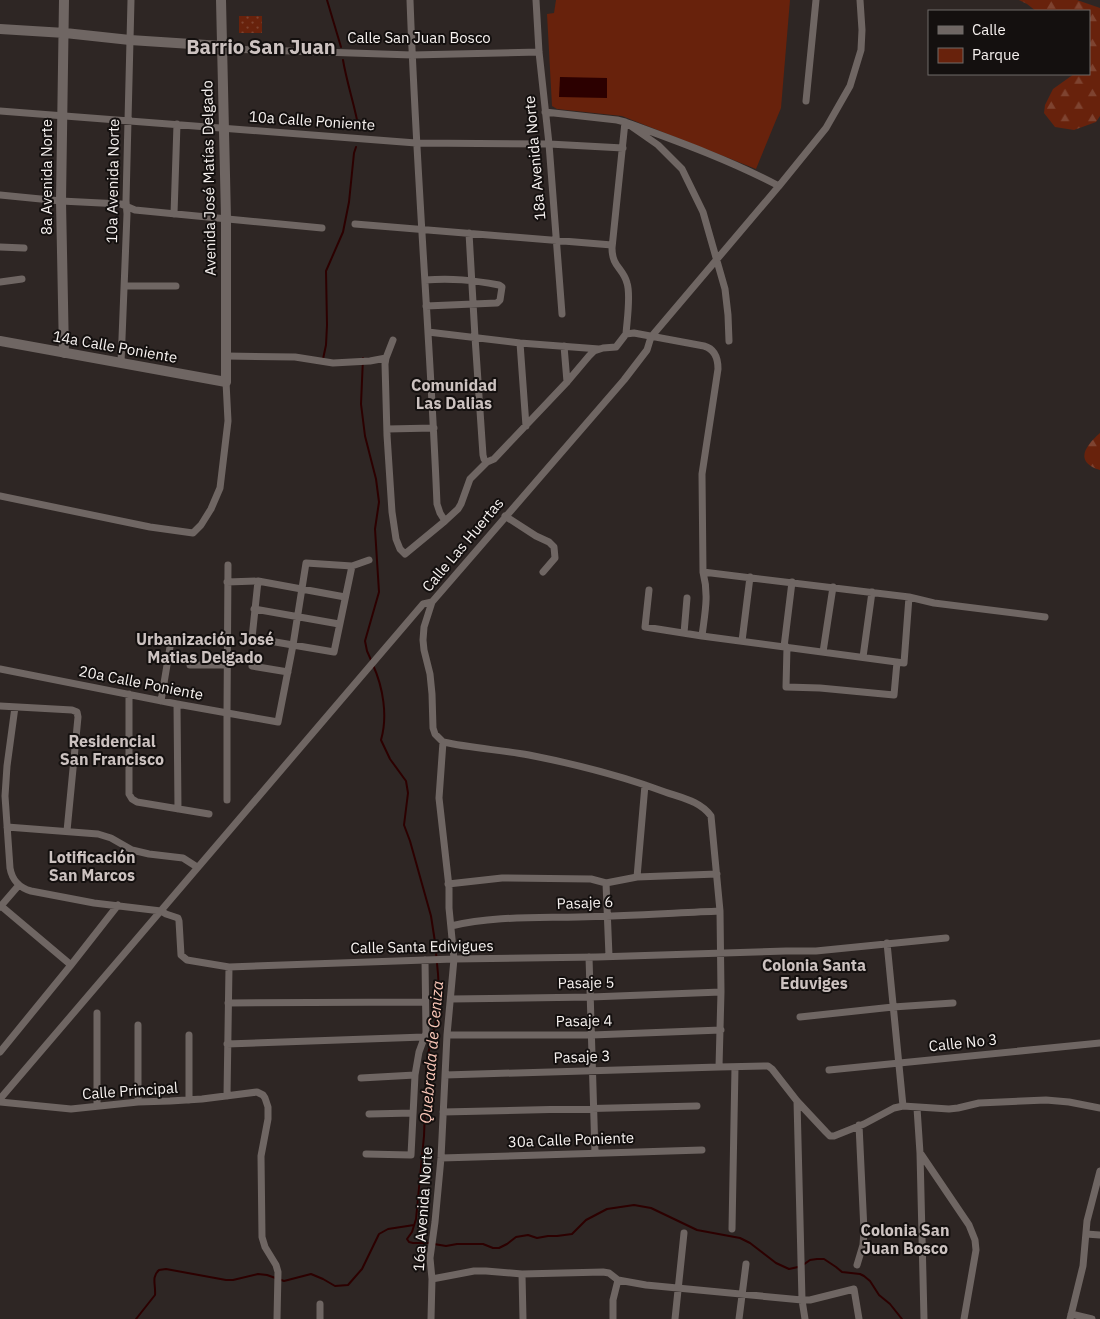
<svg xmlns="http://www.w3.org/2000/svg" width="1100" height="1319" font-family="'IBM Plex Sans',sans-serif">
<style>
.green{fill:#68220c}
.forest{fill:url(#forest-firs)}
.garden{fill:url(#garden-dots)}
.water{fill:#2c0000}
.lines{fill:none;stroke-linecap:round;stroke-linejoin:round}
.stream{stroke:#2c0000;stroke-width:2}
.street{stroke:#6f6663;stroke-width:7}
.secondary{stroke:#6f6663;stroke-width:10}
.labels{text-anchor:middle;stroke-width:4;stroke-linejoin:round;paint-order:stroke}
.street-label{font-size:15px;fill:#f7f2f0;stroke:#14100f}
.neighbourhood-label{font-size:16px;font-weight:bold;fill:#ccc2c0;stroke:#14100f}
.water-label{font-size:16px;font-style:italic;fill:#fac6b7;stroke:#14100f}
.district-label{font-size:20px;font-weight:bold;fill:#ccc2c0;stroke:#14100f}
</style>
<defs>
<pattern id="forest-firs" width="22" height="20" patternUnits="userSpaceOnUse" patternTransform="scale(1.25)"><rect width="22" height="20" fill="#68220c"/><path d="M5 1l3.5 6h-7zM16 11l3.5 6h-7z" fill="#7e4330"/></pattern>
<pattern id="garden-dots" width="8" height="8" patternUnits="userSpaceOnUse" patternTransform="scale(1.25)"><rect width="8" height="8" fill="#68220c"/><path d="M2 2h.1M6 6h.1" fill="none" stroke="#7e4330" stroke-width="1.8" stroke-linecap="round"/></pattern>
</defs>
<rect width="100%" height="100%" fill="#2e2624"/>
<path class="green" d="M556 0H790L781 108 756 169 622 116 557 109 552 106 547 14 554 13Z"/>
<path class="forest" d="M1019 0H1077L1100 8V116L1096 122 1074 130 1055 127 1044 113 1045 105 1053 89 1074 74H1089V11H1036L1027 4Z
M1100 433V470C1074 462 1085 446 1100 433Z"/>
<path class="garden" d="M239 16H262V33H239Z"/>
<path class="water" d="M560 77 607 78V98L559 97Z"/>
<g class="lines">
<path class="stream" d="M327 0 341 47
M343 60C347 84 355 106 359 130
M363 358 361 404 365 436 376 479 379 502 375 529 379 592 365 641 367 651 371 660
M323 359 326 345 327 325 326 271 343 232 349 202 354 153 356 147
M373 665C383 687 388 716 381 740L390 759 406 781 408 793 404 825 410 841 431 916 435 942 438 974 439 992 435 1026 427 1058 424 1136 416 1219 412 1232 407 1239 409 1242 413 1243H428L446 1246 457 1244H483L493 1248H499L507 1244 516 1237 528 1235 537 1238 548 1236H557L572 1234 586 1220 607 1209 634 1205 651 1208 697 1230 740 1238 750 1243 776 1263 789 1269 798 1267
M803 1265 810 1260 817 1259H824L836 1267 842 1272 860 1274 864 1276 870 1281 879 1295 890 1304 902 1319
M136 1319 155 1295C156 1285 151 1277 159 1270L166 1269 226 1280H233L258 1274 267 1275 284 1281 311 1274 323 1279 335 1286 348 1285 362 1269 379 1234 388 1229 414 1225"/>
<path class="street" d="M536 0 539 52 549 144 562 314
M222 46 229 49 412 55 539 52
M806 101 816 0
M0 111 416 143 549 144 623 148
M545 112 617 120 625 122C677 141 730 160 779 186
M625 122 612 248C612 267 623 268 627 283 631 295 627 320 626 334L634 333 704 346C715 349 718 358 718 369L702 474 703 572C709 595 705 612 702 636
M625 122 658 145 682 169 703 212 725 289 728 315 729 341
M0 195 61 201 121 204 135 210 322 228
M174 214 177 124
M355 224 612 245
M469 233 475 337 483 455 484 459 487 462 494 459 567 382 589 356 594 351 603 348 616 347 626 334
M0 247 24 248
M425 280C452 278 472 280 499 285L502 287 500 300 497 303 426 306
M0 282 22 279
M125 286H176
M428 332 520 343 599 349
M393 340 386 358 385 364 387 435 392 512 396 539 400 549 405 554 445 521 440 513 437 504C430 336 416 168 410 0
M520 343 526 426
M564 346 567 382
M226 356 295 357 333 363 370 361 386 358
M121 363 127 214 126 201 131 0
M387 429 434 428
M0 496 150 527 193 533 201 525 211 509 220 488 228 421 226 382
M505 516 536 536 549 542 554 547 555 558 543 572
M445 521 458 509 461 504 470 479 487 462
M703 572 909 597 934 603 1045 617
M258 581 252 638 334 652 352 566
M227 582 258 581 345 597
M649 590 645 627 702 636 904 663 909 597
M254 609 339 624
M684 633 687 598
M742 641 750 577
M784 647 792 582
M787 647 786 687 820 688 894 695 897 662
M823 652 833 587
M863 657 872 592
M190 665H228
M252 666 288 672
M0 669 177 704 278 722 293 645 306 563 352 566 369 560
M129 694V794L132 799 137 802 209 814
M161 701 170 647
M177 704 178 809
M0 706 72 710 77 712 78 717 67 831
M15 707 7 766 5 796 10 868C12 880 20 888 31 891L94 903 161 911 166 914 178 918 179 921 181 955 187 960 229 967 454 959 597 957 786 951H816L946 938
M227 800V713L228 565
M7 827 98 834 111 838 132 850 149 854 183 858 197 867
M637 877 645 785
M606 883 609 956
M448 884 502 878 591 879 606 883 637 877 717 874
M1 906 71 965
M0 907 19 885
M451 926C492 916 536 918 578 917 625 916 673 913 720 911
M887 943 903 1106
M589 957 595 1153
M451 999 591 997 721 992
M228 1003 425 1002
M97 1013V1106
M800 1017 893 1007 953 1003
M447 1035H592L721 1030
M227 1044 424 1037
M0 1052 71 965 118 905
M719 1067 721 992 720 911 711 816C700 801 682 798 665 792 622 776 575 764 529 755 501 750 471 748 443 742L435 734 433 728 432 694 430 674 424 650 423 640 424 627 432 602 624 380 647 350 651 337 779 186 826 128 850 86 861 50 862 30 860 0
M829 1070 1100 1043
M445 1075 719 1067 768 1066 772 1069 797 1101 826 1132 830 1136H834L864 1124 894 1108 903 1106 949 1109 958 1108 979 1103 1046 1100 1069 1102 1100 1108
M361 1078 415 1075
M227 1096 229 967
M0 1099 423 604 432 602
M189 1100V1035
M797 1101 802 1300 805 1319
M0 1102 71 1109 138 1102 170 1101 202 1099 257 1092 263 1095 265 1098 268 1107V1119L261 1156 262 1237 265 1247 276 1265 278 1272 277 1319
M138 1102V1025
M917 1108 920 1153 924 1319
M443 1112 697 1106
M369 1114 413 1113
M366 1154 411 1155 415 1075 419 1052 426 1033 425 960
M921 1154 969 1225 975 1240 976 1250 964 1319
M441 1158 702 1150
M732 1229 735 1067
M1086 1234 1100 1235
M857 1265 863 1245 864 1231 859 1125
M522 1274 523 1319
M432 1279 474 1271H486L522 1274 603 1272 609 1273 618 1280 646 1285 802 1300H810L854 1289 859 1319
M320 1304V1319
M1071 1314 1092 1319
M431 1319 432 1279 430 1258 435 1222 441 1158 447 1035 454 959 449 908V887L439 798 443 742
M613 1319V1300L618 1280
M675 1319 684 1233
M739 1319 746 1264
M1070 1319 1083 1266 1087 1221 1100 1171"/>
<path class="secondary" d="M0 29 65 33 130 40 222 46
M0 341 226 382V218L221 0
M64 353 61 201 64 0"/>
</g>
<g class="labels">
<g class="street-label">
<text x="419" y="43">Calle San Juan Bosco</text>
<text transform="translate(312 121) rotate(4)" y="5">10a Calle Poniente</text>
<text transform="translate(535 158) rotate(-95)" y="5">18a Avenida Norte</text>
<text transform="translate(47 177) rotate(-90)" y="5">8a Avenida Norte</text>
<text transform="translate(209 178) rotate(-91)" y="5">Avenida José Matías Delgado</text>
<text transform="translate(113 181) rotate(-89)" y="5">10a Avenida Norte</text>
<text transform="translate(115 347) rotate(10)" y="5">14a Calle Poniente</text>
<text transform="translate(463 545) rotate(-50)" y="5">Calle Las Huertas</text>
<text transform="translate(141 683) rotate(11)" y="5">20a Calle Poniente</text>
<text transform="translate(585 903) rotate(-2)" y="5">Pasaje 6</text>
<text transform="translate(422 947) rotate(-1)" y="5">Calle Santa Edivigues</text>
<text transform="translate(586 983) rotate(-1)" y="5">Pasaje 5</text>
<text transform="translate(584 1021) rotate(-1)" y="5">Pasaje 4</text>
<text transform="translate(963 1043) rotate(-6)" y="5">Calle No 3</text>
<text transform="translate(582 1057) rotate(-2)" y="5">Pasaje 3</text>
<text transform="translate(130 1091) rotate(-4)" y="5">Calle Principal</text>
<text transform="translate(571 1140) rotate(-2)" y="5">30a Calle Poniente</text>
<text transform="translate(423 1209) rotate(-86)" y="5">16a Avenida Norte</text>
</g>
<g class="neighbourhood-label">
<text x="454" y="391">Comunidad<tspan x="454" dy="18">Las Dalias</tspan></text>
<text x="205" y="645">Urbanización José<tspan x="205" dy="18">Matias Delgado</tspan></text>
<text x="112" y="747">Residencial<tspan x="112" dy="18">San Francisco</tspan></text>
<text x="92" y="863">Lotificación<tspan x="92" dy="18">San Marcos</tspan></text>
<text x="814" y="971">Colonia Santa<tspan x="814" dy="18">Eduviges</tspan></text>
<text x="905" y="1236">Colonia San<tspan x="905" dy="18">Juan Bosco</tspan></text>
</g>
<g class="water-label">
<text transform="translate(431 1052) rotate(-85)" y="6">Quebrada de Ceniza</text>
</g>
<g class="district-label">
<text x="261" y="54">Barrio San Juan</text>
</g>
</g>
<rect x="928" y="10" width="162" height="65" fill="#14100f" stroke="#6f6a69"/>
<rect x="938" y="26" width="25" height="8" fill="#6f6663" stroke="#6f6a69"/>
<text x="972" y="35" font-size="15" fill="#f7f2f0">Calle</text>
<rect x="938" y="48" width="25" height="15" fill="#68220c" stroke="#6f6a69"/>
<text x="972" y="60" font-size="15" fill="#f7f2f0">Parque</text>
</svg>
